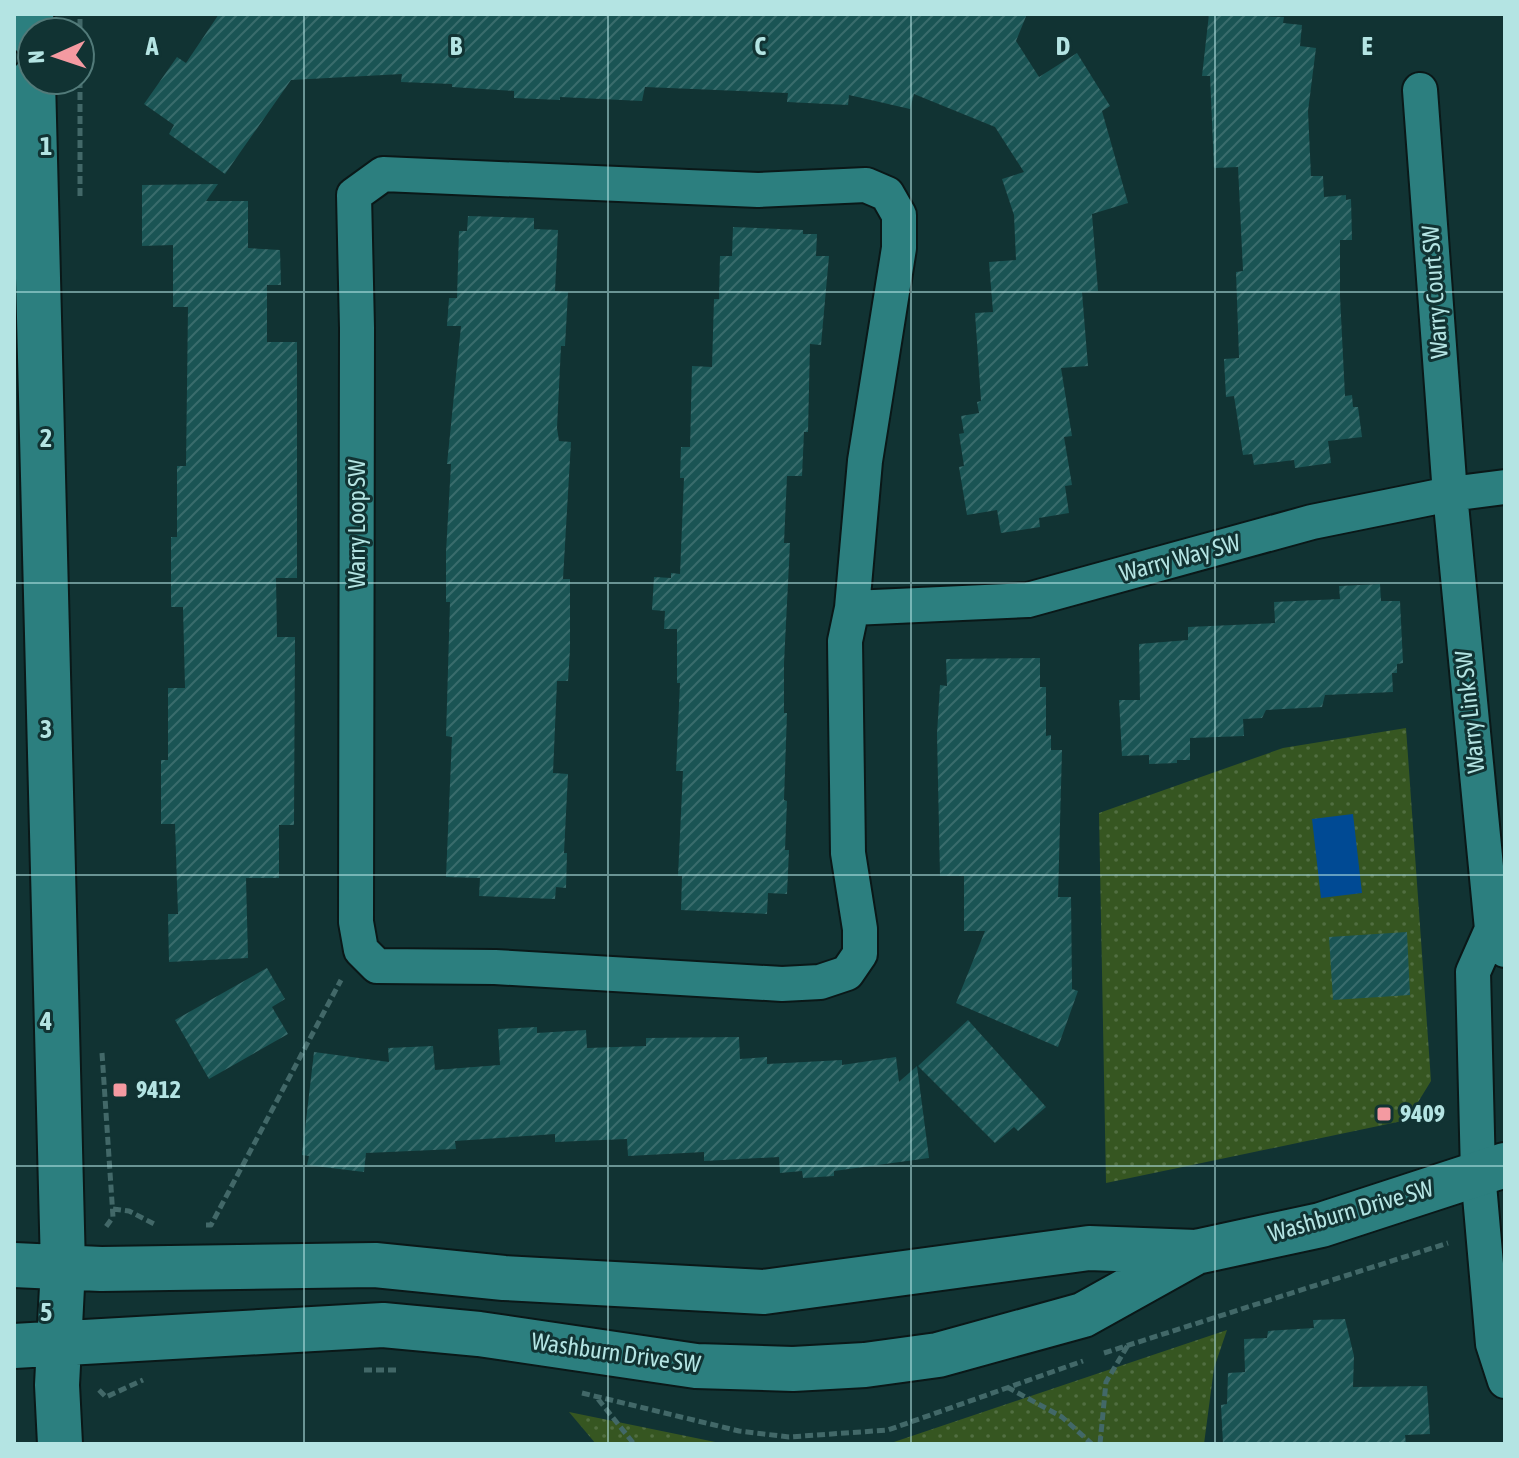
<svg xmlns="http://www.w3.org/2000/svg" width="1519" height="1458" font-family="'Asap Condensed',sans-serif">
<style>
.grass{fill:url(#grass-dots)}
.water{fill:#004a94}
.building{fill:url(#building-hatch)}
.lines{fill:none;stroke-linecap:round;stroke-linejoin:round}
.street-casing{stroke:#0a1818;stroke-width:38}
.secondary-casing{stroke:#0a1818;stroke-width:48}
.path{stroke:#426868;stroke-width:5;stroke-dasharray:8 4;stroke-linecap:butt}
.street{stroke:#2c7f7f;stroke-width:34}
.secondary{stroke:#2c7f7f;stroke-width:44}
.grid{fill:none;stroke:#b4e4e3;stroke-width:2;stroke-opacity:0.55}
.poi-dot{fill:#f49aa1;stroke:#133;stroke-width:3}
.labels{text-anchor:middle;stroke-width:6;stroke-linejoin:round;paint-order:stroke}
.street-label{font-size:24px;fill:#b4e4e3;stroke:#133}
.poi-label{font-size:24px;font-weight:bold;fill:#b4e4e3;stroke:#133;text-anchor:start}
.grid-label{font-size:26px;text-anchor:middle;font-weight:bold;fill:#b4e4e3;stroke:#133;stroke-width:6;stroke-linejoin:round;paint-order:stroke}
</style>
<defs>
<pattern id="grass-dots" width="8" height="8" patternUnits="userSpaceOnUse" patternTransform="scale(2)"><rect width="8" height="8" fill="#365621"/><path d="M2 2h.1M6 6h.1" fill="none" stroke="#516e41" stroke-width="1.8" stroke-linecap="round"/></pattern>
<pattern id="building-hatch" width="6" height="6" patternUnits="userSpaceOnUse" patternTransform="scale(2)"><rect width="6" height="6" fill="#1a5454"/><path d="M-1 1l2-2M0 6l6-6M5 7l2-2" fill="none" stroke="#396c6c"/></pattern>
</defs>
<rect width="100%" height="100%" fill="#133"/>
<path class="grass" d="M1406 728 1431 1081 1407 1120 1106 1183 1099 813 1283 748Z
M1227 1330 1214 1368 1204 1444H888Z
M569 1412 725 1444H596Z"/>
<path class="water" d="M1353 814 1362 893 1321 898 1312 819Z"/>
<path class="building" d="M219 14H1027L1016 41 1039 77 1077 53 1110 106 1102 111 1128 203 1092 214 1098 291 1082 292 1088 366 1061 368 1072 436 1064 437 1072 485 1065 486 1069 513 1039 518 1040 527 1001 533 997 510 967 515 959 467 964 466 959 434 964 433 961 416 979 413 977 402 981 401 975 313 993 312 989 262 1016 260 1014 215 1002 179 1024 172 995 127 914 94 910 109 849 95 848 105 787 102 788 93 645 87 642 101 560 97V100L514 98V91L452 87V84L401 82 402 74 291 80 225 174 169 134 174 125 144 104 177 57 186 63Z
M1209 14 1284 17 1283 23 1302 25 1300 46 1316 48 1308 111 1311 176H1323L1324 197 1346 195V200L1351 199 1352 240H1340V296L1345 396 1352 395 1353 407H1358L1362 437 1328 441 1331 463 1295 468 1294 460 1254 465 1252 454 1243 455 1234 396 1226 397 1224 359 1239 358 1236 272 1243 271 1238 167 1214 168 1210 76H1202Z
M218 184 206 201H248V248L280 250 281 285H267V342H297V578H276L277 637H295L294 825H279V878H246L248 958 169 962 168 914H178L175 824H161V760H168V688H185L183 607H171V537H177V466H186L188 307H173V245L142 246V185Z
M468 216 534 218V229L558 230 555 291 568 292 565 346H561L557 428 559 441 571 442 563 579H570V650L568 681H557L553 773 568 774 564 853H567L566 888 556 887 555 899 479 896 480 878 446 877 452 737 446 736 450 602H446V552L451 464H447L461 326H447L449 298H457L459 231H467Z
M733 227 803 230V234H817L816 256H829L821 345 810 344 808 432H804L802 476H787L784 543H790L784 663V713H787L784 800 787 801 785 850H789L787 894 768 893 767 914 681 910 682 876H678L683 771H676L680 683H677V629H664L665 611 652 610 654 577 671 578V573L680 574 684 478H680L681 447H690L692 366 712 367 714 299H719L720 256H732Z
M1380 584 1381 601H1400L1403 663 1397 664V673H1392L1393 692 1325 695 1322 707 1266 710 1262 718 1243 719 1244 736 1190 738V760H1177V763L1149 764V755L1122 756 1119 700H1140L1139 644 1188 640V627L1275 623 1274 602 1340 599 1339 586Z
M1040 658V687H1046V736L1051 735V750H1062L1058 897H1071L1072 989 1078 991 1058 1047 956 1003 985 931H964V876H940L937 734 940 685 947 686 946 659Z
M1407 932 1410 995 1333 1000 1329 937Z
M267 968 285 999 272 1007 288 1034 209 1079 175 1020Z
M968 1020 1046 1107 1018 1131 1014 1127 995 1143 918 1066Z
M537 1027V1033L586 1030 587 1048 646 1046V1038L739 1037 740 1059 767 1057V1064L842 1060V1065L896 1057 899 1082 917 1066 929 1158 834 1171V1176L803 1178 802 1171 780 1173 779 1157 704 1161V1152L628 1156 627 1139 555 1142V1134L455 1141 456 1149 366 1153 364 1172 307 1165 309 1156 302 1155 314 1052 389 1062 388 1048 433 1046 435 1070 500 1065 498 1029Z
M1345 1319 1354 1356 1353 1387 1427 1386 1430 1434 1405 1435 1406 1444H1223L1221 1405 1227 1404 1228 1373 1245 1372 1244 1339 1267 1338 1268 1331 1314 1328 1313 1320Z"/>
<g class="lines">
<g class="street-casing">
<path id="street" d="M1420 90 1450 494 1492 929 1505 950
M383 174 758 190 866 185 887 194 899 215V248L865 461 852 608 845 641 848 853 860 929V954L847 973 820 982 782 984 495 967 377 966 361 950 356 922 357 328 354 195Z
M852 608 1028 600 1312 522 1450 494 1505 487
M1492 929 1473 972 1478 1173 1493 1344 1505 1381"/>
</g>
<g class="secondary-casing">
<path id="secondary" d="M31 14 32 35
M33 80 63 1267 57 1385 60 1444
M14 1265 101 1269 375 1265 504 1278 764 1292 1089 1248 1196 1252 1321 1225 1505 1165
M14 1346 383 1325 479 1334 696 1366 793 1369 865 1365 938 1355 1083 1315 1196 1252"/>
</g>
<path class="path" d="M80 63V14
M80 80V199
M102 1053 113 1217 105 1228
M113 1209 129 1211 156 1225
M206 1225H211L341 980
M1104 1353 1448 1243
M364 1370H398
M1007 1387 1062 1417 1092 1444
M99 1390 106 1397 143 1380
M582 1393 739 1431 789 1437 888 1430 1083 1361
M598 1399 634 1444
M1100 1444 1106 1382 1128 1345"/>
<use href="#street" class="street"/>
<use href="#secondary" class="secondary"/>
</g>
<path class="grid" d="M304 14V1444M608 14V1444M911 14V1444M1215 14V1444M14 292H1505M14 583H1505M14 875H1505M14 1166H1505"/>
<g class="poi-dot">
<rect x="112" y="1082" width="16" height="16" rx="4"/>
<rect x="1376" y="1106" width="16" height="16" rx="4"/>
</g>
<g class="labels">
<g class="street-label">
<text transform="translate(1435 292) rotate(-94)" y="8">Warry Court SW</text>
<text transform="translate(357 524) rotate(-90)" y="8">Warry Loop SW</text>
<text transform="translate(1180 558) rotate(-15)" y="8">Warry Way SW</text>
<text transform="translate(1470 712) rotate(-96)" y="8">Warry Link SW</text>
<text transform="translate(1351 1211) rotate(-16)" y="8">Washburn Drive SW</text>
<text transform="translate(616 1353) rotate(8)" y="8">Washburn Drive SW</text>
</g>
<g class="poi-label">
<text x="136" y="1098">9412</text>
<text x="1400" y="1122">9409</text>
</g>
</g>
<g class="grid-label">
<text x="152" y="55">A</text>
<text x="456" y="55">B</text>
<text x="760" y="55">C</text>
<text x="1063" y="55">D</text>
<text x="1367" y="55">E</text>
<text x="46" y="155">1</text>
<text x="46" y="447">2</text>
<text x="46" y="738">3</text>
<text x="46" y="1030">4</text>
<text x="46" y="1321">5</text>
</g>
<rect width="1519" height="1458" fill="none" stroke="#b4e4e3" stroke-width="32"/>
<g transform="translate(56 56) rotate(267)"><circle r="38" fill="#113333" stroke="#527a79" stroke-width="2"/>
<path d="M0-6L14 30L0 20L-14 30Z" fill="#f49aa1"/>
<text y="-12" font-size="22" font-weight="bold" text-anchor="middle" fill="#b4e4e3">N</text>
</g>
</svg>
